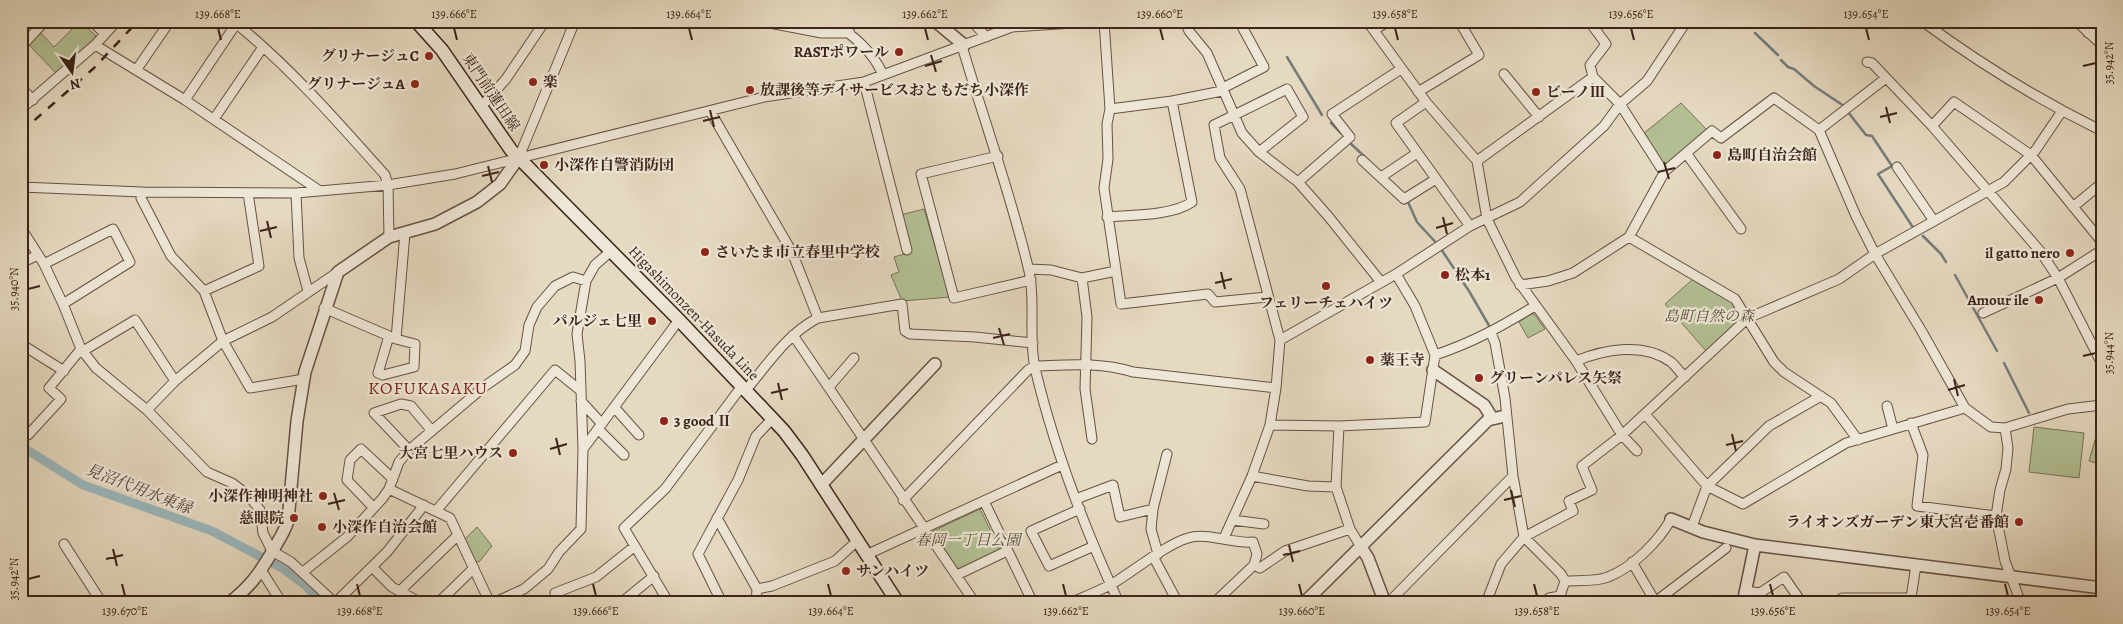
<svg xmlns="http://www.w3.org/2000/svg" width="2123" height="624" font-family="Alegreya,'Noto Serif JP',serif">
<style>
.green{fill:#b2c094;stroke:#767256}
.lines{fill:none;stroke-linecap:round;stroke-linejoin:round}
.stream{stroke:#747c7b;stroke-width:2.5}
.canal{stroke:#9ab7bc;stroke-width:9}
.minor-casing{stroke:#665143;stroke-width:11}
.tertiary-casing{stroke:#665143;stroke-width:14}
.secondary-casing{stroke:#3b2419;stroke-width:15}
.minor{stroke:#eee6d6;stroke-width:9}
.tertiary{stroke:#eee6d6;stroke-width:11}
.secondary{stroke:#eee6d6;stroke-width:12}
.rail{stroke:#3b2419;stroke-width:2.5;stroke-dasharray:9 9;stroke-linecap:butt}
.ticks{fill:none;stroke:#3b2419;stroke-width:2}
.poi-dot{fill:#8f2418;stroke:#eee6d6;stroke-width:2}
.labels{text-anchor:middle;stroke-width:4.5;stroke-linejoin:round;paint-order:stroke}
.poi-label{font-size:15px;font-weight:bold;fill:#3b2419;stroke:#eee6d6;text-anchor:start}
.street-label{font-size:15px;fill:#3b2419;stroke:#eee6d6}
.park-label{font-size:15px;font-style:italic;fill:#594b38;stroke:#eee6d6}
.water-label{font-size:16px;font-style:italic;fill:#534942;stroke:#eee6d6}
.quarter-label{font-size:18px;letter-spacing:1px;fill:#7a1f14;stroke:#eee6d6}
.neatline{fill:none;stroke:#3b2419;stroke-width:2}
.ticks-label{font-size:12px;text-anchor:middle;fill:#3b2419}
</style>
<rect width="100%" height="100%" fill="#e5d9c0"/>
<filter id="stains"><feTurbulence type="fractalNoise" baseFrequency=".004" numOctaves="4"/><feColorMatrix values="0 0 0 0 .2 0 0 0 0 .09 0 0 0 0 .02 0 0 0 .5 -.17"/></filter>
<radialGradient id="worn" r=".72"><stop offset=".6" stop-color="#630" stop-opacity="0"/><stop offset="1" stop-color="#630" stop-opacity=".3"/></radialGradient>
<path class="green" d="M80 21 97 37 57 74 29 45 41 33 54 47Z
M1681 103 1709 132 1667 167 1661 166 1643 134Z
M924 209 950 297 902 301 891 275 899 272 894 257 911 252 900 215Z
M1693 279 1735 303 1745 317 1707 352 1665 304Z
M1531 314H1534L1545 329 1528 338 1519 322Z
M2101 419H2102V465L2089 461Z
M2034 427 2084 433 2079 478 2029 472Z
M980 509 1000 550 958 570 933 531Z
M477 527 492 546 479 562 474 561 464 542 465 539Z"/>
<g class="lines">
<path class="stream" d="M1755 33 1778 55
M1287 57 1322 115
M1781 60 1788 67 1794 69 1814 86 1844 106
M1848 112 1866 135 1872 136 1892 166 1878 174 1914 229
M1331 123 1341 133
M1349 142 1365 157
M1408 202 1417 222 1439 246 1469 291 1491 329
M1923 236 1941 254 1946 262
M1955 275 1997 351
M2004 363 2029 413"/>
<path class="canal" d="M21 446 83 485 212 531 282 568 305 585 322 603"/>
<g class="minor-casing">
<path id="minor" d="M92 21 105 34
M233 21C289 66 338 122 385 175L388 185 389 237
M759 21 822 33H850
M833 21C853 36 873 51 883 75
M972 21 986 37
M1104 21 1110 109 1107 124 1108 159 1104 188 1121 304 1208 294 1215 302 1267 297
M1185 21 1189 31 1207 53 1242 133 1259 152 1298 182 1328 216 1381 282
M1367 21 1426 102 1477 161 1487 219 1516 278 1576 361 1622 435 1637 451
M1589 21 1606 44 1590 65 1593 77 1620 104 1661 168 1665 171
M1922 21C1979 63 2039 100 2102 131
M2076 21 2102 45
M1374 30 1389 21
M2088 33 2102 23
M95 45 185 100 320 191
M962 46C984 121 1011 194 1029 271 1036 302 1028 336 1035 368 1054 449 1084 527 1119 603
M21 47 45 21
M1867 62 1872 63 1932 126 2040 251 2058 278 2102 364
M137 69 170 21
M1504 74 1539 117
M864 82 907 250
M21 88 33 100
M1221 89 1264 67 1239 21
M1418 92 1479 55 1459 21
M185 100 236 24
M1426 102 1396 123 1470 226
M481 107 506 79 545 21
M21 109 95 45 117 21
M1110 109 1172 101 1222 91
M710 111 792 252 818 318
M214 119 263 47
M1932 126 1954 102 2031 155 2102 242
M1819 130 1886 78
M1686 153 1741 229
M998 156 921 174 954 298 1031 280
M519 157 575 21
M1362 160 1404 199 1436 179
M1477 161 1593 77
M1897 167 1934 221
M1381 177 1417 153
M1298 182 1350 137 1332 114 1401 69
M21 187 142 192 296 193 388 185 455 174 764 97 864 82 1012 27 1104 21
M142 192 141 198 171 256 204 291 223 341 250 388 304 379
M296 193 299 258 308 291
M2073 207 2102 183
M1107 217C1131 215 1172 216 1192 202L1172 101
M21 228 44 264 63 304 81 349 96 368 147 410 207 472 232 483 248 495 260 510 263 533 272 551 291 562 335 603
M1629 237 1735 299 1774 362 1784 372 1831 403 1858 440
M21 263 38 255
M44 264 113 229 130 262 63 304
M1029 269 1051 270 1082 278 1116 271
M1082 278 1087 317 1085 389 1092 439
M1520 285 1548 281 1573 273 1629 237 1665 171 1712 131 1721 138 1774 98 1819 130 1856 216 1875 254 1921 330 1965 408 1991 427 2005 428 2068 409 2102 405
M204 291 259 266 248 193
M324 308 396 339 415 344 414 367 383 375 378 373 389 336
M1983 313 2058 278 2102 250
M1491 333 1495 343 1505 398 1513 476 1524 537 1561 574 1565 581C1578 580 1596 582 1608 577 1632 568 1659 541 1671 519
M793 335 975 603
M396 339 405 233
M1280 340 1396 274 1470 226 1520 202 1604 126 1620 104 1647 81 1684 25 1682 21
M21 344 64 371
M83 351 135 320 175 381
M1435 355C1474 342 1500 327 1535 306
M1576 361C1605 349 1644 342 1671 362 1676 366 1680 373 1685 377
M829 387 854 358
M746 390C767 365 788 333 818 318L902 304 905 331 910 334 975 337 1033 343
M581 401 602 424
M1887 406 1893 429
M614 407 639 435
M147 410 175 381 223 341 272 317 338 272
M1645 414 1707 486 1743 504 1846 443 1965 408
M1911 423 1923 455 1917 506 1996 516
M1270 425 1339 426 1425 422 1435 355 1415 306 1396 274
M1339 426 1336 487 1350 529
M2005 428 2008 448 2006 469 2000 490 1996 516 2005 561 2021 603
M598 429 624 455
M28 435 61 399 49 388 81 349
M583 449 679 320
M409 450 374 413 401 404 411 406 432 431
M1252 476 1308 486 1336 487
M389 489 450 518 490 603
M1076 499 1113 485 1120 517 1153 509
M903 500 1028 370 1035 366C1069 365 1100 362 1133 372L1276 388
M984 501 1033 603
M373 507 347 480 350 460 361 449 393 479
M1080 509 1031 531 1049 566 1094 546
M436 511 555 370 581 391
M717 518 757 589 772 586 835 561 856 542
M1232 520 1264 524
M1692 527 1707 486 1769 426 1821 396
M1224 538 1252 476 1270 425 1276 388 1280 340 1240 189 1220 158 1214 125 1287 89 1303 117 1259 152
M64 544 102 603
M1158 554 1151 529 1153 509 1167 454
M866 555 1062 465
M1154 558 1178 603
M1632 562 1656 603
M372 567 392 587 421 603
M261 570 282 603
M303 572 347 537 382 499 389 489 399 462 409 450 485 386 515 365 525 351 529 325 537 307 555 286 573 277 586 281
M957 575 1007 551
M1565 581 1560 596 1565 603
M400 591 458 535
M1745 591 1760 593 1784 577 1802 603
M1655 602 1726 548
M335 603 387 552 424 505
M438 603 474 568
M493 603 524 589 548 569 559 552 581 529 583 449 580 361 577 334 586 281 595 265 611 251
M556 603 555 593 596 577 635 546
M621 603 654 576
M669 603 624 528 665 489 742 386
M722 603 698 554 738 480 756 436 773 418
M756 603 757 589
M1070 603C1084 597 1099 591 1112 584 1134 571 1165 545 1188 538 1207 532 1233 544 1253 542L1257 554 1254 565
M1214 603 1254 565 1260 568 1285 551 1350 529 1361 547
M1388 603 1513 476
M1486 603 1501 564 1524 537 1573 511 1569 501 1592 490 1582 466 1622 435 1748 318 1839 279 1875 254 2004 182 2035 151 2062 111
M1545 603 1549 598 1560 596
M1837 603 1842 598H1911L1916 565"/>
</g>
<g class="tertiary-casing">
<path id="tertiary" d="M935 21 964 45
M1433 370 1484 405 1492 418
M821 485 935 364
M1671 519 1703 532 1755 545 2102 588
M1361 547 1368 558 1385 603
M229 603C250 587 259 574 272 552 278 541 284 533 288 521L297 421 305 372 338 272 389 237 435 224 477 202 500 184 519 157
M1304 603 1488 420 1505 416
M1743 603 1755 545"/>
</g>
<g class="secondary-casing">
<path id="secondary" d="M416 21 442 50 511 150 679 320 784 431 802 455 898 603"/>
</g>
<use href="#minor" class="minor"/>
<use href="#tertiary" class="tertiary"/>
<use href="#secondary" class="secondary"/>
<path class="rail" d="M21 132 94 68 138 21"/>
</g>
<path class="ticks" d="M218 28 221 40M454 28 457 40M689 28 692 40M925 28 928 40M1160 28 1163 40M1395 28 1398 40M1631 28 1634 40M1866 28 1869 40M931 55 936 72M925 66 942 61M2083 66 2096 63M1886 107 1890 123M710 110 714 127M1880 117 1897 113M703 121 720 117M1664 162 1669 179M488 166 492 182M1658 172 1675 168M482 176 499 172M1443 217 1447 234M267 221 271 238M1436 228 1453 223M260 231 277 227M1221 272 1225 289M1215 283 1232 279M28 289 40 286M999 328 1004 345M993 338 1010 334M2083 356 2096 353M1954 379 1958 396M778 383 782 400M1948 390 1965 385M771 393 788 389M1732 434 1736 451M556 438 560 455M1726 445 1743 441M550 449 567 444M1511 490 1515 507M334 493 339 510M1504 500 1521 496M328 504 345 500M1289 545 1293 562M113 549 117 566M1283 555 1300 551M106 559 123 555M28 579 40 576M122 584 125 596M357 584 360 596M593 584 596 596M828 584 831 596M1063 584 1066 596M1299 584 1302 596M1534 584 1537 596M1770 584 1773 596M2005 584 2008 596"/>
<g class="poi-dot">
<circle cx="899" cy="52" r="5"/>
<circle cx="429" cy="56" r="5"/>
<circle cx="533" cy="82" r="5"/>
<circle cx="415" cy="84" r="5"/>
<circle cx="750" cy="90" r="5"/>
<circle cx="1536" cy="92" r="5"/>
<circle cx="1717" cy="155" r="5"/>
<circle cx="544" cy="165" r="5"/>
<circle cx="705" cy="252" r="5"/>
<circle cx="2070" cy="253" r="5"/>
<circle cx="1445" cy="275" r="5"/>
<circle cx="1326" cy="286" r="5"/>
<circle cx="2039" cy="300" r="5"/>
<circle cx="652" cy="321" r="5"/>
<circle cx="1370" cy="360" r="5"/>
<circle cx="1479" cy="378" r="5"/>
<circle cx="664" cy="421" r="5"/>
<circle cx="513" cy="453" r="5"/>
<circle cx="323" cy="496" r="5"/>
<circle cx="294" cy="518" r="5"/>
<circle cx="2019" cy="522" r="5"/>
<circle cx="322" cy="527" r="5"/>
<circle cx="846" cy="571" r="5"/>
</g>
<g class="labels">
<g class="poi-label">
<text x="889" y="57" text-anchor="end">RASTポワール</text>
<text x="419" y="61" text-anchor="end">グリナージュC</text>
<text x="543" y="87">楽</text>
<text x="405" y="89" text-anchor="end">グリナージュA</text>
<text x="760" y="95">放課後等デイサービスおともだち小深作</text>
<text x="1546" y="97">ビーノⅢ</text>
<text x="1727" y="160">島町自治会館</text>
<text x="554" y="170">小深作自警消防団</text>
<text x="715" y="257">さいたま市立春里中学校</text>
<text x="2060" y="258" text-anchor="end">il gatto nero</text>
<text x="1455" y="280">松本1</text>
<text x="2029" y="305" text-anchor="end">Amour ile</text>
<text x="1326" y="308" text-anchor="middle">フェリーチェハイツ</text>
<text x="642" y="326" text-anchor="end">パルジェ七里</text>
<text x="1380" y="365">薬王寺</text>
<text x="1489" y="383">グリーンパレス矢祭</text>
<text x="674" y="426">3 good Ⅱ</text>
<text x="503" y="458" text-anchor="end">大宮七里ハウス</text>
<text x="313" y="501" text-anchor="end">小深作神明神社</text>
<text x="284" y="523" text-anchor="end">慈眼院</text>
<text x="2009" y="527" text-anchor="end">ライオンズガーデン東大宮壱番館</text>
<text x="332" y="532">小深作自治会館</text>
<text x="856" y="576">サンハイツ</text>
</g>
<g class="street-label">
<text transform="translate(491 92) rotate(56)" y="5">東門前蓮田線</text>
<text transform="translate(694 313) rotate(46)" y="5">Higashimonzen-Hasuda Line</text>
</g>
<g class="park-label">
<text x="1709" y="321">島町自然の森</text>
<text x="968" y="545">春岡一丁目公園</text>
</g>
<g class="water-label">
<text transform="translate(139 488) rotate(21)" y="6">見沼代用水東縁</text>
</g>
<g class="quarter-label">
<text x="428" y="394">KOFUKASAKU</text>
</g>
</g>
<rect width="2123" height="624" fill="none" stroke="#e5d9c0" stroke-width="55"/>
<g transform="translate(72 72) rotate(166)" stroke="#eee6d6" stroke-width="4" paint-order="stroke">
<path d="M0-4L9 19L0 12L-9 19Z" fill="#3b2419"/>
<text y="-8" font-size="14" font-weight="bold" text-anchor="middle" fill="#3b2419">N</text>
</g>
<rect x="28" y="28" width="2068" height="568" class="neatline"/>
<g class="ticks-label">
<text x="218" y="18">139.668°E</text>
<text x="454" y="18">139.666°E</text>
<text x="689" y="18">139.664°E</text>
<text x="925" y="18">139.662°E</text>
<text x="1160" y="18">139.660°E</text>
<text x="1395" y="18">139.658°E</text>
<text x="1631" y="18">139.656°E</text>
<text x="1866" y="18">139.654°E</text>
<text transform="translate(2109 63) rotate(-90)" y="4">35.942°N</text>
<text transform="translate(14 289) rotate(-90)" y="4">35.940°N</text>
<text transform="translate(2109 353) rotate(-90)" y="4">35.944°N</text>
<text transform="translate(14 579) rotate(-90)" y="4">35.942°N</text>
<text x="125" y="615">139.670°E</text>
<text x="360" y="615">139.668°E</text>
<text x="596" y="615">139.666°E</text>
<text x="831" y="615">139.664°E</text>
<text x="1066" y="615">139.662°E</text>
<text x="1302" y="615">139.660°E</text>
<text x="1537" y="615">139.658°E</text>
<text x="1773" y="615">139.656°E</text>
<text x="2008" y="615">139.654°E</text>
</g>
<rect width="100%" height="100%" filter="url(#stains)"/>
<rect width="100%" height="100%" fill="url(#worn)"/>
</svg>
